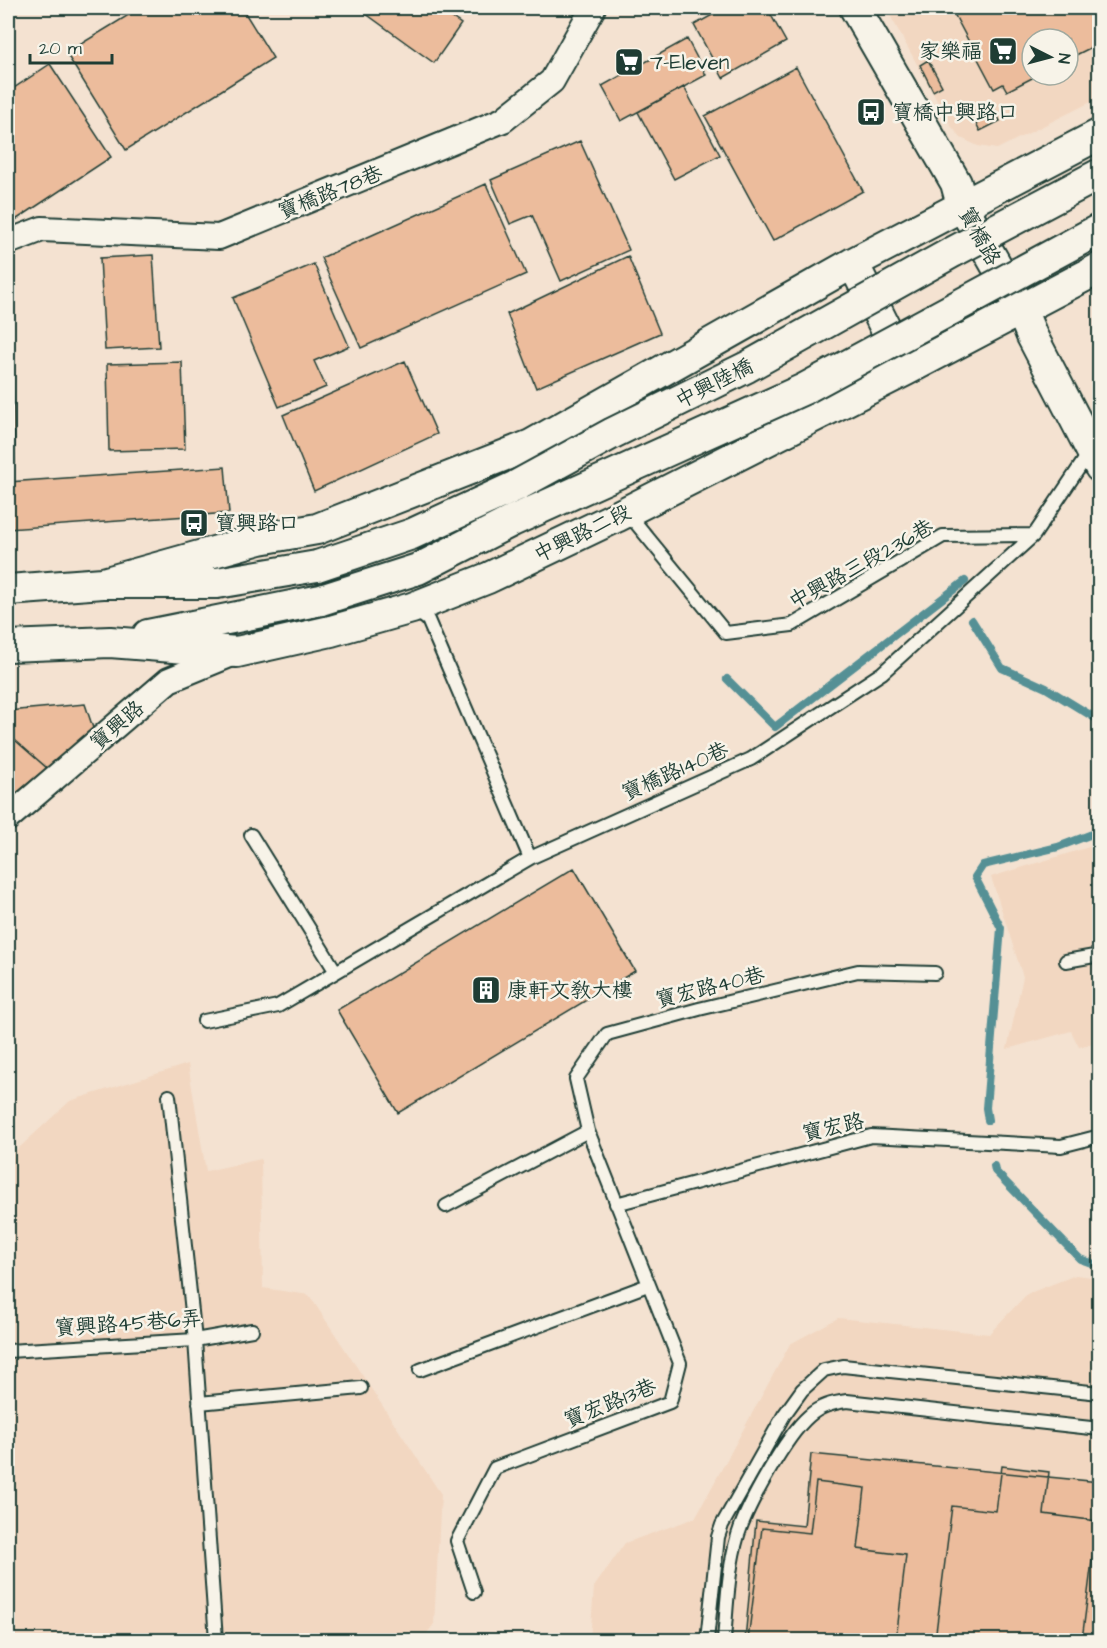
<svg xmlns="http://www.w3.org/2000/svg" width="1107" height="1648" font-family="'Architects Daughter','LXGW WenKai TC',sans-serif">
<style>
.built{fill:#f2d7c1;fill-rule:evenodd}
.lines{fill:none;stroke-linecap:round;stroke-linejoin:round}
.stream{stroke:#559095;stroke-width:8}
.building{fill:#ecbc9c;stroke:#1f3d34;stroke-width:1.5}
.service-casing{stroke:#1f3d34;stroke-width:16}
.minor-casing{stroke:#1f3d34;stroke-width:28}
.tertiary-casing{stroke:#1f3d34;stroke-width:34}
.service{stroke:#f7f3e8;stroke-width:12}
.minor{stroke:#f7f3e8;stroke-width:24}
.tertiary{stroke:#f7f3e8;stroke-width:30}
.tertiary-bridge-casing{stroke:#1f3d34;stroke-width:34;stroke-linecap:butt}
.tertiary-bridge{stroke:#f7f3e8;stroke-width:30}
.labels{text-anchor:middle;stroke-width:5;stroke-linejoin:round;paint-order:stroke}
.poi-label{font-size:21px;fill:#1f3d34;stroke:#f7f3e8;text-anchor:start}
.street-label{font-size:21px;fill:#1f3d34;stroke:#f7f3e8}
</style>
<rect width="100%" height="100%" fill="#f4e2d1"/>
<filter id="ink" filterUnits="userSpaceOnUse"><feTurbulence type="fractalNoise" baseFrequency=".0167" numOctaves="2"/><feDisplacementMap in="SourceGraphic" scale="12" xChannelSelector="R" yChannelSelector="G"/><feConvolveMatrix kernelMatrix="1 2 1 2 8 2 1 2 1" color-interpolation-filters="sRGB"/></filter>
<g filter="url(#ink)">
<path class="built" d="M886 8H1099V98L997 149 978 146 961 138 951 126ZM1032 39H1068V75H1032Z
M1099 844V1042L1079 1047 1071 1031 1007 1049 1023 977 991 877Z
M188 1064 206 1171 261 1159 263 1288 309 1295 441 1494 434 1624 422 1640H8V1158L70 1101Z
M1076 1275 1099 1278V1640H590L594 1587 625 1543 695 1518 790 1344 838 1318 989 1334 1027 1294Z"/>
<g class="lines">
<path class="stream" d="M972 620 1002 668 1046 688 1100 721
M727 679 775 727 965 581
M988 1120 986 1108 1001 928 975 877 983 865 1058 847 1100 831
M994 1166 995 1171 1080 1259 1100 1266"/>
</g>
<path class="building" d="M140 8H242L273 58 126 150 66 53Z
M358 8H438L461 24 434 63Z
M725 8H767L786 42 723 78 694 25Z
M951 8H1100V43L1068 59V39H1032V75H1038L1007 91 1003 84 994 89Z
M687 39 706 75 621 121 602 86Z
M928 60 942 86 933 91 920 65Z
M50 64 111 157 8 225V92Z
M796 67 863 191 773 241 705 116Z
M684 87 720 155 674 179 638 112Z
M991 103 1000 121 980 131 971 113Z
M580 141 629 250 561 281 532 215 510 224 491 180Z
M486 184 526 274 361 348 321 258Z
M153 255 159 347 105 350 100 258Z
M628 256 660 333 536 388 507 314Z
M314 264 349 346 314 361 326 387 279 407 233 298Z
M405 361 437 434 314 491 283 415Z
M182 362 185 449 109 451 107 364Z
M8 377H13L15 464H8Z
M225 467 229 513 8 529V482Z
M85 704 95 734 47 768 8 734V711Z
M8 734 47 768 8 800Z
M574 868 635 971 398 1113 337 1010Z
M811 1454 1100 1482V1640H745L756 1521 804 1526Z
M1002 1466 1049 1472 1044 1514 1097 1521 1082 1640H935L952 1506 996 1511Z
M816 1482 865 1488 858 1549 906 1555 896 1640H748L762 1528 810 1533Z"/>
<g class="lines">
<g class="service-casing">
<path id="service" d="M621 518 635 522 726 633 792 625 943 536 1034 535
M413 609 428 620 530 858
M251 835 336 972
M1066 961 1100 955
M204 1021 278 1006 530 858 751 759 882 673 1034 535 1089 453
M169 1096 195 1340 216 1640
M616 1204 871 1136 1061 1146 1100 1136
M446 1206 588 1131
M8 1351 195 1340 252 1330
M420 1370 648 1285
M199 1403 361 1388
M474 1592 457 1541 495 1468 670 1402 680 1363 588 1131 576 1079 607 1034 699 1009 858 971 935 973
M707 1640 718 1537 722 1525 784 1415 802 1390 824 1370 843 1366 1100 1393
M724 1640C727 1606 728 1568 738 1535 747 1506 786 1436 809 1416 820 1406 832 1403 847 1401L1100 1429"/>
</g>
<g class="minor-casing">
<path id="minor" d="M8 242 42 229 219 237 503 120 552 81 593 8
M8 818 169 680 237 652"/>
</g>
<g class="tertiary-casing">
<path id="tertiary" d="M855 8 956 183 962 205 1021 309 1032 336 1100 467
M853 263 904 365
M103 583 260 539 317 529 531 445 853 263 1100 134
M8 590 103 583H217L317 566
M148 635 321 600
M8 646 110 642 237 652 331 631 412 608 488 578 616 517 906 370 1100 268"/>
</g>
<use href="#service" class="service"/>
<use href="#minor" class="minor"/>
<use href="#tertiary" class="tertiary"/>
<g class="tertiary-bridge-casing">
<path id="tertiary-bridge" d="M317 566 412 534 516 486 613 433 747 367 951 253 1100 174
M321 600 418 569 512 521 804 389 1100 229"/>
</g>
<use href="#tertiary-bridge" class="tertiary-bridge"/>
</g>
</g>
<defs>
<g id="supermarket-square" transform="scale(1.5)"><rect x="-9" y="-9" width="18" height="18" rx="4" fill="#1f3d34" stroke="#f7f3e8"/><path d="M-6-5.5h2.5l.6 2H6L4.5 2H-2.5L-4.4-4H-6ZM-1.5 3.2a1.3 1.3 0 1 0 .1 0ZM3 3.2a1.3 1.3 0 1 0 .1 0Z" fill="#fff"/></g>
<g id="bus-square" transform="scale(1.5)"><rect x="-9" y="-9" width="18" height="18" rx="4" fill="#1f3d34" stroke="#f7f3e8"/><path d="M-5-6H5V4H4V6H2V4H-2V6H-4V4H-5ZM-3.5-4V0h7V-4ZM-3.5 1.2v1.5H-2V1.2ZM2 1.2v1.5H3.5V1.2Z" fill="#fff"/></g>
<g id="building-square" transform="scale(1.5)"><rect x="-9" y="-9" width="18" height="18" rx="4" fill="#1f3d34" stroke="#f7f3e8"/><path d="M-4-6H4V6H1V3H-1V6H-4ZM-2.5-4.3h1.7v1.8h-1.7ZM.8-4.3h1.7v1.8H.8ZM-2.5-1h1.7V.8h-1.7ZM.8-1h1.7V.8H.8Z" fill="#fff"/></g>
</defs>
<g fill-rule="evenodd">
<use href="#supermarket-square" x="1003" y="51"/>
<use href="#supermarket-square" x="629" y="62"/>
<use href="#bus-square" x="871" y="112"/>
<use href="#bus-square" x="194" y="523"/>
<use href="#building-square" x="486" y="990"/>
</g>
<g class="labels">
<g class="poi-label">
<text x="982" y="58" text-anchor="end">家樂福</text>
<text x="650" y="69">7-Eleven</text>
<text x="892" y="119">寶橋中興路口</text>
<text x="215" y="530">寶興路口</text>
<text x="507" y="997">康軒文教大樓</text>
</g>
<g class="street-label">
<text transform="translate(330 192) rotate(-22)" y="7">寶橋路78巷</text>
<text transform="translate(980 236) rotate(61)" y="7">寶橋路</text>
<text transform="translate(714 383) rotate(-27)" y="7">中興陸橋</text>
<text transform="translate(582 533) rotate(-26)" y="7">中興路二段</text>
<text transform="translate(861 564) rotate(-29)" y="7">中興路三段236巷</text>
<text transform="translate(117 725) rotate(-41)" y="7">寶興路</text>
<text transform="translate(675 771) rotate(-24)" y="7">寶橋路140巷</text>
<text transform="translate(710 987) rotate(-14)" y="7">寶宏路40巷</text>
<text transform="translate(833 1127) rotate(-13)" y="7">寶宏路</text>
<text transform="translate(128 1323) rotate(-4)" y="7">寶興路45巷6弄</text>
<text transform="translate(610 1403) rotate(-22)" y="7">寶宏路13巷</text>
</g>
</g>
<rect width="1107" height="1648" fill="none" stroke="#f7f3e8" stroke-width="30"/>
<rect x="15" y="15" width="1077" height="1618" fill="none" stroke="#1f3d34" stroke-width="2" filter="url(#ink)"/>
<g transform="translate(1050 57) rotate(96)"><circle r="28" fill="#f7f3e8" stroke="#a1aaa0" stroke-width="1.5"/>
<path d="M0-4.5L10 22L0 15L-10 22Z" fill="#1f3d34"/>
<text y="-9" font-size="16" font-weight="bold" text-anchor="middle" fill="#1f3d34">N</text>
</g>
<path d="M30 54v9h82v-9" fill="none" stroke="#1f3d34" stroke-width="3"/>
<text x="39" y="54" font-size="18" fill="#1f3d34" stroke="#f7f3e8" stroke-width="4.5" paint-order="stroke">20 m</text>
</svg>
